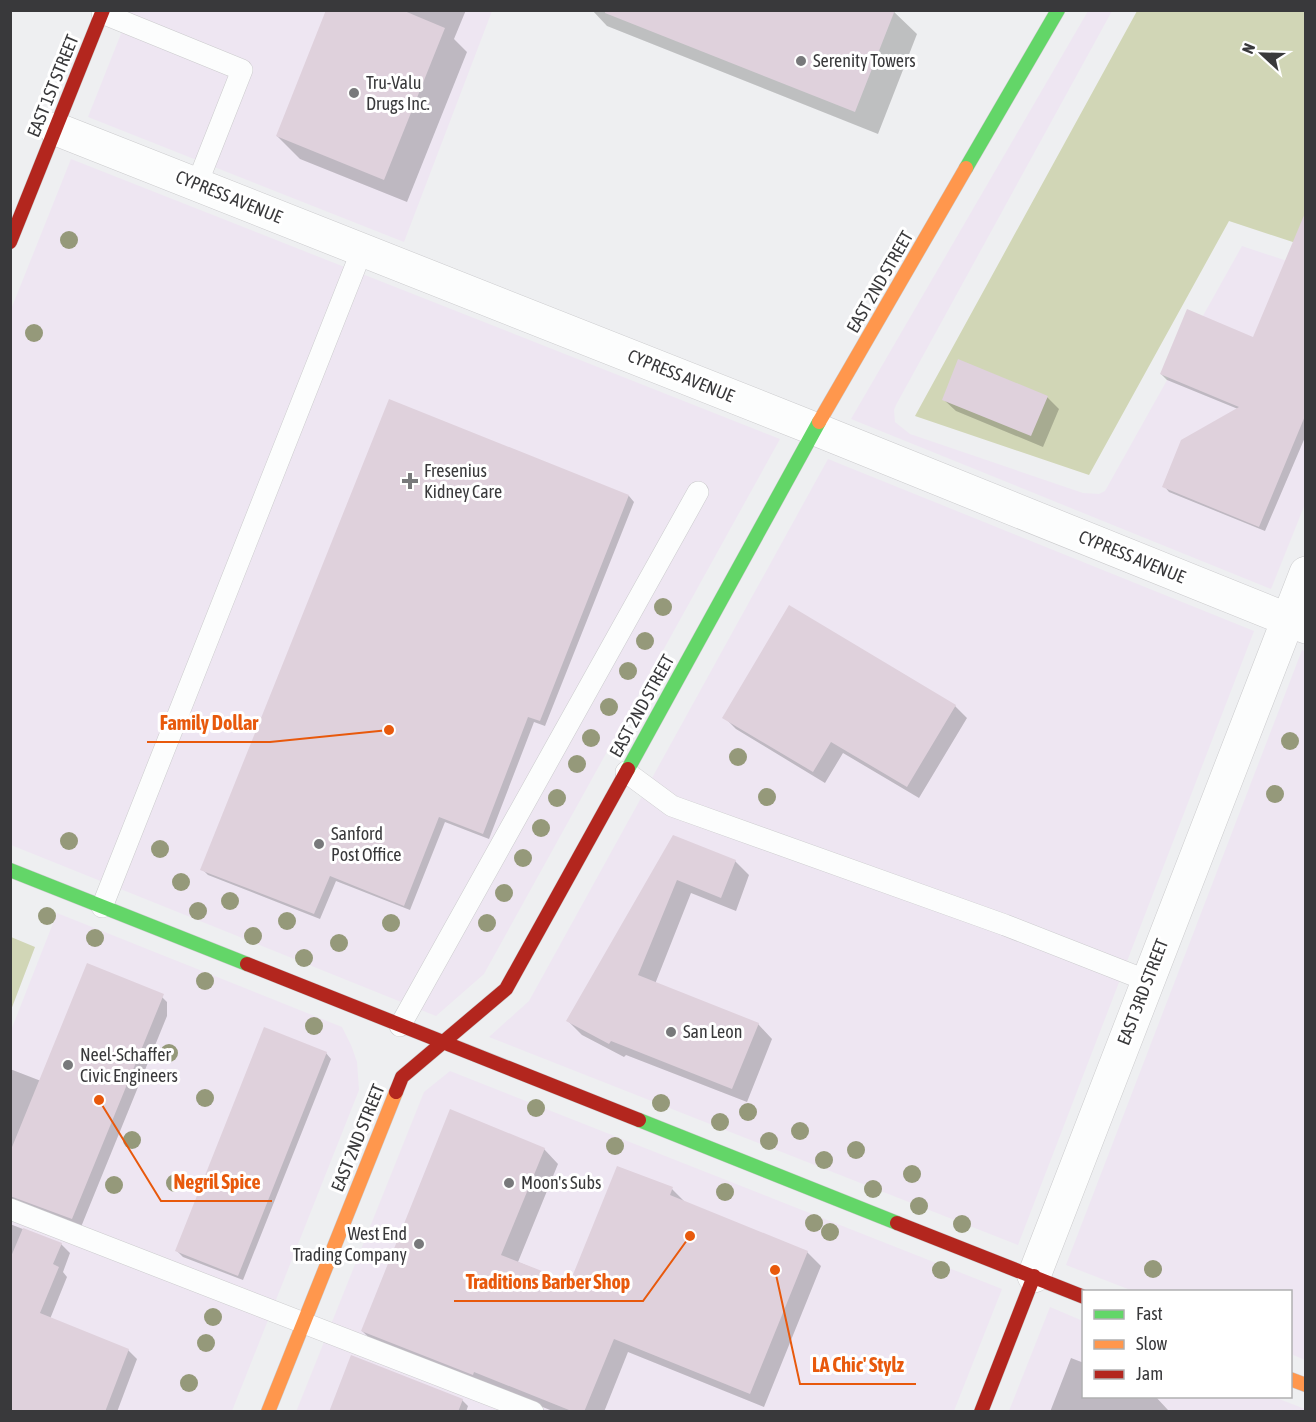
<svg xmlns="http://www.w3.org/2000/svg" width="1316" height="1422" font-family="'Asap Condensed',sans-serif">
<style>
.commercial{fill:#eee6f2}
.green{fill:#d1d6b6}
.shadow{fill:#0003}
.building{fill:#dfd1dc}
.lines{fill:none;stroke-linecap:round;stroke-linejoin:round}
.lane-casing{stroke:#cbcbcd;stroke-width:22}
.street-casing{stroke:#cbcbcd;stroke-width:34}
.fast-casing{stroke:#cbcbcd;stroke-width:15}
.slow-casing{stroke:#cbcbcd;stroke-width:15}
.jam-casing{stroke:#cbcbcd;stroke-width:15}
.lane{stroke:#fcfdfd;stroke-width:21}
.street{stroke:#fcfdfd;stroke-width:33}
.fast{stroke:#63d668;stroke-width:14}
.slow{stroke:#ff974d;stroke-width:14}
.jam{stroke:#b3261e;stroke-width:14}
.tree{fill:#95997a}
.poi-dot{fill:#78797b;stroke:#fff;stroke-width:2}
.labels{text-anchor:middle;stroke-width:6;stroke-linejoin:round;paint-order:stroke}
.poi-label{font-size:18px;fill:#39393b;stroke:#fff;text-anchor:start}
.street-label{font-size:18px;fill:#39393b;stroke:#fff}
.leader{fill:none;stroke:#e8590c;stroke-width:2}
.callout-dot{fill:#e8590c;stroke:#fff;stroke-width:2}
.callout-label{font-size:20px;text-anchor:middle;font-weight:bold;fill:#e8590c;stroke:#fff;stroke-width:6;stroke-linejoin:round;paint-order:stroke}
</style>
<rect width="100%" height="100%" fill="#eeeff1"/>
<path class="commercial" d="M130 11H492L404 242 88 117Z
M1088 11H1112L896 405 894 410 895 422 910 434 1083 493 1099 494 1105 491 1242 246 1305 267V504L1271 589 851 419Z
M71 159 780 439 484 974 436 1016 11 845 10 312Z
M828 459 1254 631 1018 1245 489 1037 529 1001Z
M1302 650 1306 652 1305 1360 1291 1354 1290 1292 1133 1291 1066 1265Z
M57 913 342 1027 351 1045 357 1062 359 1090 232 1411H11L10 1033Z
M450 1071 1002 1289 954 1411 296 1412 424 1092Z
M1050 1307 1083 1321 1084 1396 1274 1397 1305 1409V1411H1009Z"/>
<path class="green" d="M1137 11H1305V246L1229 221 1089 475 915 416Z
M11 937 35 947 11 1010Z"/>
<path class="shadow" d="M328 10H466L454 39 467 52 407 202 300 159 277 136Z
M592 10H892L917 34 878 134 607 26Z
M1290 253 1306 259V435L1265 531 1169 492 1164 486 1238 409 1167 380 1161 374 1254 339Z
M1047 397 1059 409 1043 447 956 411 943 399Z
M390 401 629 496 634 502 545 726 534 722 489 839 445 822 410 910 336 881 320 919 208 875 202 869Z
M955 706 967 718 919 798 843 753 825 783 736 729 724 717Z
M673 837 735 861 749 875 736 911 691 893 655 984 758 1024 772 1039 747 1102 626 1055 624 1057 582 1035 568 1021Z
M158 993 167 1002V1016L81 1227 10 1208V1069L41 1081Z
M326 1053 331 1059 243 1280 183 1257 177 1251Z
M544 1149 558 1164 518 1262 571 1284 672 1189 686 1203 807 1252 821 1266 764 1407 628 1352 604 1412H555L488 1385 377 1345 362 1331Z
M10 1224 61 1244 70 1253 63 1272 67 1277 50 1319 128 1350 137 1359 117 1412H10Z
M1071 1358 1084 1363V1396H1155L1168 1410V1412H1050Z
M462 1400 468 1406 466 1412H331Z"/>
<path class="building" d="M326 10H402L445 28 384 180 276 136Z
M605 10H895L855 112 605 13Z
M1305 213V416L1259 527 1162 487 1181 440 1239 407 1160 374 1187 309 1253 337Z
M958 359 1048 396 1031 436 942 400Z
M389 399 629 495 540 721 528 717 483 834 439 817 404 906 330 876 314 914 200 870Z
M789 605 956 705 907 787 831 742 813 772 722 718Z
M673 835 736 860 721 898 677 880 638 975 759 1023 732 1089 611 1041 609 1044 566 1021Z
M87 963 164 994 72 1219 10 1196V1152Z
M264 1027 327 1052 238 1276 175 1251Z
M450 1109 545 1148 501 1255 570 1282 617 1166 673 1187 670 1195 808 1251 750 1394 614 1339 584 1412H574L474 1372 473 1375 361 1331Z
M23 1228 62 1243 53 1264 59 1267 40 1313 129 1349 105 1412H10V1259Z
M351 1355 463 1399 458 1412H329Z"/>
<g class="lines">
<g class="lane-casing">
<path id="lane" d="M102 13 242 70 197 184
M626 772 672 806 1005 925 1148 981
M102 907 362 250
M400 1026 698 492
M10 1209 533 1412"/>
</g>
<g class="street-casing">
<path id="street" d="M56 129 815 429 1306 627
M1034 1276 1306 573"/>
</g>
<g class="fast-casing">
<path id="fast" d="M966 168 1058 10
M628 769 819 422
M10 870 247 964
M639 1120 897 1223"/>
</g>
<g class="slow-casing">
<path id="slow" d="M819 422 966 168
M1290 1379 1306 1385
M268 1412 396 1092"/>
</g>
<g class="jam-casing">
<path id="jam" d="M10 242 103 10
M247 964 639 1120
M396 1092 402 1077 506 989 628 769
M897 1223 1084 1297
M981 1412 1034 1276"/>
</g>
<use href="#lane" class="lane"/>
<use href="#street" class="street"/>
<use href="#fast" class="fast"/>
<use href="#slow" class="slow"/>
<use href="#jam" class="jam"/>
</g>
<g class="tree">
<circle cx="69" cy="240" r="9"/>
<circle cx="34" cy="333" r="9"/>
<circle cx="663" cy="607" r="9"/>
<circle cx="645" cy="641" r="9"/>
<circle cx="628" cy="671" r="9"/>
<circle cx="609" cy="707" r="9"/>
<circle cx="591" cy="738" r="9"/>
<circle cx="1290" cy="741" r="9"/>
<circle cx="738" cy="757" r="9"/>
<circle cx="577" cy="764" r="9"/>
<circle cx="1275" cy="794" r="9"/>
<circle cx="767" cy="797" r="9"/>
<circle cx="557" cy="798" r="9"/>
<circle cx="541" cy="828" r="9"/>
<circle cx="69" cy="841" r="9"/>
<circle cx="160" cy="849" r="9"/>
<circle cx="523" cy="858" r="9"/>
<circle cx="181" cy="882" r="9"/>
<circle cx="504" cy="893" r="9"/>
<circle cx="230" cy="901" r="9"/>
<circle cx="198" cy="911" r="9"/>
<circle cx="47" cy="916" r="9"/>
<circle cx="287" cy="921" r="9"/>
<circle cx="391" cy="923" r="9"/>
<circle cx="487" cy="923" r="9"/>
<circle cx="253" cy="936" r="9"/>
<circle cx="95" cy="938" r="9"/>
<circle cx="339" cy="943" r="9"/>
<circle cx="304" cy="958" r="9"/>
<circle cx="205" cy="981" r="9"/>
<circle cx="314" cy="1026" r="9"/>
<circle cx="169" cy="1053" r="9"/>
<circle cx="205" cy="1098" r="9"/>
<circle cx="661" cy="1103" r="9"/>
<circle cx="536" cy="1108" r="9"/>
<circle cx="748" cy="1112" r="9"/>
<circle cx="720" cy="1122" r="9"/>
<circle cx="800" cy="1131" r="9"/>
<circle cx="132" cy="1140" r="9"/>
<circle cx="769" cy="1141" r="9"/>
<circle cx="615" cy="1146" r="9"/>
<circle cx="856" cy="1150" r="9"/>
<circle cx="824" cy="1160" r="9"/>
<circle cx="912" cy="1174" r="9"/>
<circle cx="175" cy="1183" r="9"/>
<circle cx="114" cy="1185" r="9"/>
<circle cx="873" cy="1189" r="9"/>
<circle cx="725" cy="1192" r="9"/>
<circle cx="919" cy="1206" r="9"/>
<circle cx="814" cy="1223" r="9"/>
<circle cx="962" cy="1224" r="9"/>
<circle cx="830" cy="1232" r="9"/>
<circle cx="1153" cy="1269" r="9"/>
<circle cx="941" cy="1270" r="9"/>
<circle cx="213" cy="1317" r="9"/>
<circle cx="206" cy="1343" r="9"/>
<circle cx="189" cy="1383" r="9"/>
</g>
<g class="poi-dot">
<circle cx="801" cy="61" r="6"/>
<circle cx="354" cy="93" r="6"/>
<path d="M407 472h6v6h6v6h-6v6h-6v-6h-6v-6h6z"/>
<circle cx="319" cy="844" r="6"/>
<circle cx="671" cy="1032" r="6"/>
<circle cx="68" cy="1065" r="6"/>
<circle cx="509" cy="1183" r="6"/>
<circle cx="419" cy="1244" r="6"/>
</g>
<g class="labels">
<g class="poi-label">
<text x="813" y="67">Serenity Towers</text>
<text x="366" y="89">Tru-Valu<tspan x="366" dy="21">Drugs Inc.</tspan></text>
<text x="424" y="477">Fresenius<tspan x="424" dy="21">Kidney Care</tspan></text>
<text x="331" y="840">Sanford<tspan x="331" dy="21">Post Office</tspan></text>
<text x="683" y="1038">San Leon</text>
<text x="80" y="1061">Neel-Schaffer<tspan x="80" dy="21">Civic Engineers</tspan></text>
<text x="521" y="1189">Moon's Subs</text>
<text x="407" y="1240" text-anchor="end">West End<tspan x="407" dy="21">Trading Company</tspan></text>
</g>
<g class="street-label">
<text transform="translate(53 86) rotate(-68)" y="6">EAST 1ST STREET</text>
<text transform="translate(229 197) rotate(22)" y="6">CYPRESS AVENUE</text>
<text transform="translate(880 282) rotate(-60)" y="6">EAST 2ND STREET</text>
<text transform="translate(681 376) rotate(22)" y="6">CYPRESS AVENUE</text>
<text transform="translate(1132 557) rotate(22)" y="6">CYPRESS AVENUE</text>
<text transform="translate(642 706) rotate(-61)" y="6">EAST 2ND STREET</text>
<text transform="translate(1143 992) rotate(-69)" y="6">EAST 3RD STREET</text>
<text transform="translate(358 1138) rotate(-68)" y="6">EAST 2ND STREET</text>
</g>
</g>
<path class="leader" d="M389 730L270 742H147M99 1100L161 1201H272M690 1236L643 1301H454M775 1270L800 1384H916"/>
<g class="callout-dot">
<circle cx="389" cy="730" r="6"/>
<circle cx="99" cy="1100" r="6"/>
<circle cx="690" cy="1236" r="6"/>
<circle cx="775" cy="1270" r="6"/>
</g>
<g class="callout-label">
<text x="209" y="730">Family Dollar</text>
<text x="217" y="1189">Negril Spice</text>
<text x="548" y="1289">Traditions Barber Shop</text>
<text x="858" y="1372">LA Chic' Stylz</text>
</g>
<rect width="1316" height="1422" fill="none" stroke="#39393b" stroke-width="24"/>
<rect x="1082" y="1290" width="210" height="108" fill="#ffffff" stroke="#b0b0b1" stroke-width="1.5"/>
<rect x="1094" y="1310" width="30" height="9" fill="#63d668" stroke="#b0b0b1" stroke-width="1.5"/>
<text x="1136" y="1320" font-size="18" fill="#39393b">Fast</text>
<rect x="1094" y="1340" width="30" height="9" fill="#ff974d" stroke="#b0b0b1" stroke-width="1.5"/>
<text x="1136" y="1350" font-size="18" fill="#39393b">Slow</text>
<rect x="1094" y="1370" width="30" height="9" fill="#b3261e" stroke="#b0b0b1" stroke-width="1.5"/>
<text x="1136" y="1380" font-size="18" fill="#39393b">Jam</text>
<g transform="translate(1262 54) rotate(292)" stroke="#ffffff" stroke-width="4.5" paint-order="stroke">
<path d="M0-4.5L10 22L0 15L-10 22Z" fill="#39393b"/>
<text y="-9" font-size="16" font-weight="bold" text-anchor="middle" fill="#39393b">N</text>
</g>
</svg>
